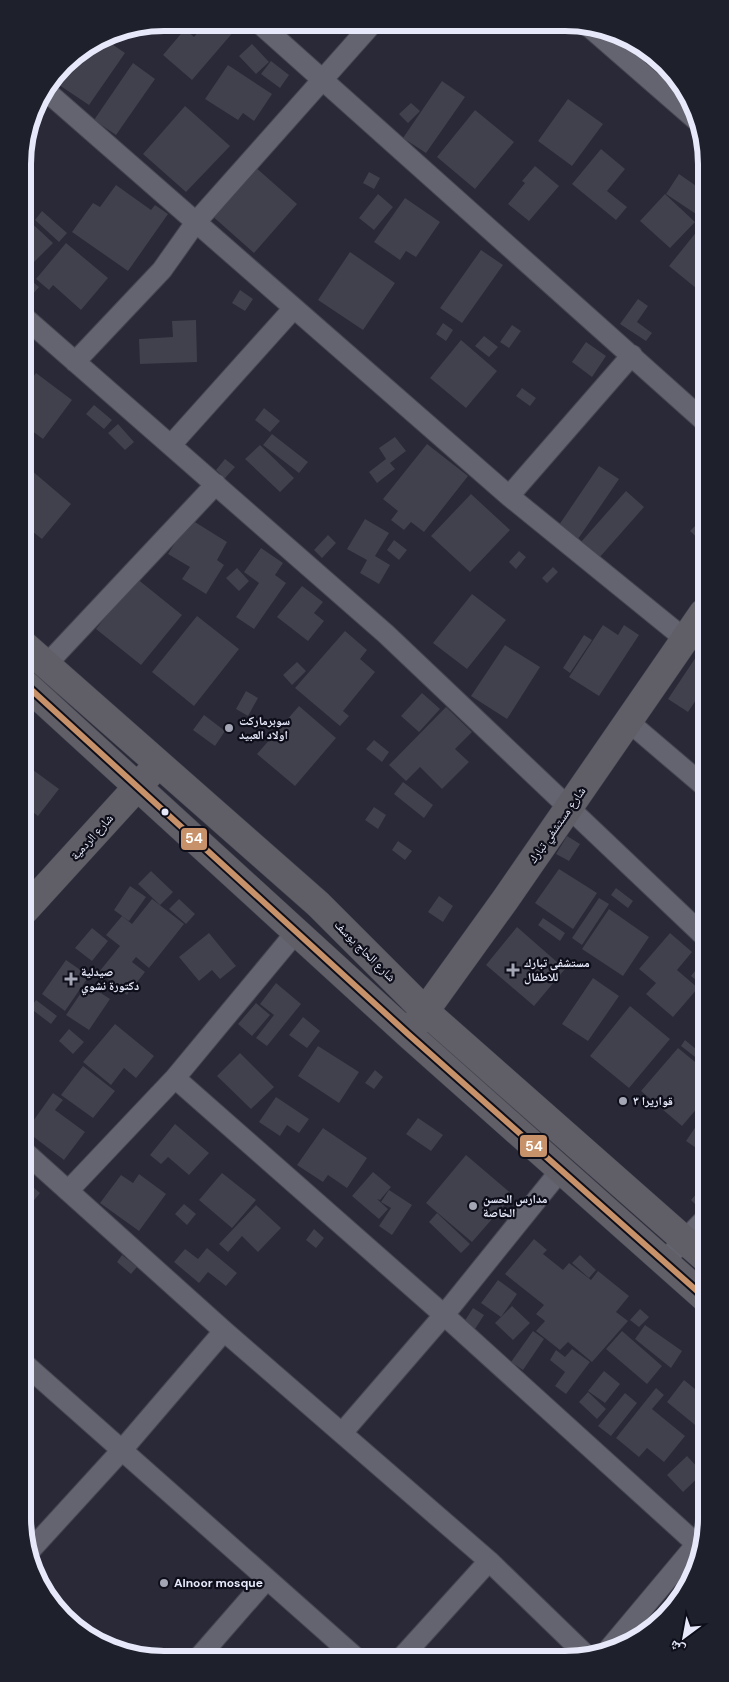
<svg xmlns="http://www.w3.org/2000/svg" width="729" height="1682" font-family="'DM Sans','Noto Naskh Arabic',sans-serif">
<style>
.building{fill:#41414d}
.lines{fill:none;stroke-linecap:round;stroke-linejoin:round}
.street-casing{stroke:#454652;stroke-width:22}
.secondary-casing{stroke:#454652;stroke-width:29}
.street{stroke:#63646f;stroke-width:20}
.secondary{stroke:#605f67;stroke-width:28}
.bus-1-casing{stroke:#0d0e19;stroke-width:10}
.bus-1{stroke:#c7916a;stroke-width:6}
.poi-dot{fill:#a4a6b6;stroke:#0d0e19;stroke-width:2}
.bus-dot{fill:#e7e9fb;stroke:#0d0e19;stroke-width:2}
.labels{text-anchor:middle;stroke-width:4.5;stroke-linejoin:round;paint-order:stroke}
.poi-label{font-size:12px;font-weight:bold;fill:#e7e9fb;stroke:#0d0e19;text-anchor:start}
.street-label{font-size:12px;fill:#e7e9fb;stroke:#0d0e19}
.rim{fill:none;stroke:#e7e9fb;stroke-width:6}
.line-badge{stroke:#0d0e19;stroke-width:2}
.badge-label{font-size:14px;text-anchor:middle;font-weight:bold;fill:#fff}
</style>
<rect width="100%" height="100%" fill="#292937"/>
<path class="building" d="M206 23H228L235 30 192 80 163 55 185 29 194 37Z
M103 38 125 53 89 105 53 81 71 58Z
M252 44 269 62 256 74 239 56Z
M271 61 289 75 280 88 261 74Z
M133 63 155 79 116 135 94 120Z
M228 65 272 94 254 121 243 113 238 120 205 99Z
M442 81 465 97 426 153 403 138Z
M568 99 603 124 572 166 538 141Z
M411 103 420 111 408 123 399 114Z
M185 106 230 146 186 192 143 154Z
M475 110 514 142 475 189 437 157Z
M601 149 625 169 607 191 627 207 616 220 572 184Z
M253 165 297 204 254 253 210 214Z
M535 166 559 186 529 221 508 204 525 183 522 181Z
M369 172 380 178 374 189 363 183Z
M679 174 702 190V218L666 194Z
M116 185 151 210 155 205 168 214 128 271 72 232 93 203 100 207Z
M378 194 393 207 374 230 359 218Z
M665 194 695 222 670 248 640 221Z
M405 198 440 222 416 257 406 251 400 260 374 242Z
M42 211 67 233 59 242 35 220Z
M23 215 53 243 26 270 23 267Z
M698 230 702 234V293L669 266Z
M66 243 108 278 81 310 53 285 49 290 36 279Z
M481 250 503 265 462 323 440 308Z
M350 252 395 283 363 330 318 300Z
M28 278 39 287 26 302 23 300V283Z
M240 290 253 299 245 311 232 303Z
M638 299 648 306 637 322 652 333 646 341 620 324Z
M196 320 197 362 140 364 139 339 173 337 172 321Z
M443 323 453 330 446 341 436 334Z
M512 325 521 331 509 348 500 342Z
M484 336 498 347 489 357 475 346Z
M461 340 497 371 466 408 430 378Z
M586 342 606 356 592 377 572 362Z
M23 345 34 354 24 368 23 347Z
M36 373 72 400 43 439 24 425V389Z
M522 388 536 398 530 406 516 396Z
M94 405 112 420 104 429 86 414Z
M264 408 280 421 270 432 255 420Z
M118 424 134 442 125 450 108 433Z
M272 434 308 462 299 473 263 445Z
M395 437 406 451 390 463 395 469 377 483 369 472 386 459 379 448Z
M427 444 468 476 424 532 411 522 404 530 391 520 398 511 383 499Z
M260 445 294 478 280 492 245 459Z
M225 459 235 467 225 478 216 470Z
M599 466 619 479 578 539 559 525Z
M31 470 71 504 42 539 33 532 24 543V478Z
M626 491 644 507 599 558 581 542Z
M471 494 510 530 470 572 431 536Z
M190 519 227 542 217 560 224 565 206 594 182 579 190 567 168 554Z
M365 519 389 533 375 556 390 565 379 584 360 573 367 560 347 549Z
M697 524 703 529V543L690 531Z
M328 535 336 543 322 558 314 550Z
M394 540 407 550 399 560 387 550Z
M261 548 283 563 275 575 286 583 254 629 236 617 259 583 244 572Z
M519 551 526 557 516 569 509 562Z
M553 567 558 572 547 583 542 578Z
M237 568 249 581 239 591 226 578Z
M136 578 182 615 141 665 96 629Z
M302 586 323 602 314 613 324 621 308 641 277 617Z
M472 594 506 620 467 669 433 643Z
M197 616 239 649 194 706 152 672Z
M603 625 618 635 624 625 639 635 599 696 569 677Z
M345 631 367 650 360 659 375 672 343 711 349 716 340 726 295 688Z
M584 635 592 640 570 673 563 668Z
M505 645 540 667 507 719 471 696Z
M696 657 703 662 704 688 688 712 668 699Z
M297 662 306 671 292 685 283 675Z
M246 691 258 698 248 716 236 709Z
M422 693 440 709 419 732 401 716Z
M299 706 336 738 295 786 257 754Z
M446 707 472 732 455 749 469 762 442 789 420 767 406 781 389 765Z
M204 715 225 731 215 746 193 730Z
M374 740 389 752 382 762 366 749Z
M33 770 59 789 38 816 25 806V781Z
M403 782 433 805 424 818 394 794Z
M374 807 386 815 378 829 365 820Z
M567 836 580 844 569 861 556 854Z
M398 841 412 851 405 860 392 850Z
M559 869 597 893 573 929 535 903Z
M151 871 173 892 160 905 138 884Z
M130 886 146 897 129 921 114 910Z
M616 888 633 901 628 908 611 895Z
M439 896 453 906 443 922 428 912Z
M599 898 609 904 582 945 572 938Z
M152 899 184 924 149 968 136 957 132 962 145 972 127 995 99 972 120 946 106 935 122 916 132 924Z
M179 899 195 914 186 924 169 909Z
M609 909 649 937 623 976 582 949Z
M543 918 565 933 560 941 538 925Z
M517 927 565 969 534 1006 486 965Z
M92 928 108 941 92 961 75 948Z
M209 933 236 966 220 979 212 970 199 981 179 957Z
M670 933 692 952 677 970 698 988 673 1017 646 994 656 983 639 969Z
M66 960 89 976 65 1011 42 994Z
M702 962 704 964V986L691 976Z
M593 978 619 996 588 1041 562 1024Z
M276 983 301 1004 267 1046 256 1038 274 1015 260 1004Z
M87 984 110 999 89 1030 66 1015Z
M36 1000 57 1016 51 1024 30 1008Z
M256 1003 270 1015 252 1036 238 1024Z
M630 1006 670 1039 629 1088 590 1056Z
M303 1017 320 1031 307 1048 289 1035Z
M115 1024 154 1056 136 1078 124 1068 111 1085 83 1062Z
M69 1029 84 1042 73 1054 59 1041Z
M685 1040 703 1055 699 1060 681 1046Z
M318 1046 359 1072 339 1103 298 1076Z
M678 1048 705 1070V1099L682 1126 641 1091Z
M240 1053 274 1087 251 1109 217 1076Z
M83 1066 115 1091 93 1118 61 1095Z
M375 1070 383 1077 374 1089 365 1083Z
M53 1093 63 1100 55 1110 85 1132 64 1160 26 1131Z
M276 1097 309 1119 299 1133 287 1125 280 1136 259 1122Z
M705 1113V1154L686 1141Z
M418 1118 443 1135 431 1151 406 1134Z
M175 1124 209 1153 189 1175 168 1157 161 1164 150 1155Z
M323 1128 367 1158 347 1188 328 1175 323 1182 297 1165Z
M466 1155 513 1195 472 1242 426 1203Z
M373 1172 391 1187 380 1200 377 1199 388 1209 379 1219 352 1196Z
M222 1173 256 1200 232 1228 199 1200Z
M139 1174 166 1194 139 1231 100 1203 121 1175 133 1183Z
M26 1181 40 1193 26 1210Z
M702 1187 705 1189V1205L701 1210 691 1200Z
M389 1190 412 1205 392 1235 379 1226 391 1208 381 1202Z
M184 1204 196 1214 187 1225 175 1214Z
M256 1205 281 1228 258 1252 242 1236 228 1252 219 1244Z
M437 1213 470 1244 461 1253 429 1222Z
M314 1229 324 1238 316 1248 306 1240Z
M534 1239 547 1250 543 1254 563 1270 569 1263 591 1280 598 1271 629 1296 616 1312 628 1321 592 1362 568 1342 560 1350 536 1331 545 1321 536 1314 544 1305 505 1274Z
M207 1248 237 1273 226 1286 208 1272 199 1283 174 1262 185 1249 198 1259Z
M122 1255 137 1267 131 1274 117 1262Z
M580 1255 596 1270 589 1278 572 1263Z
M498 1280 517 1294 501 1317 481 1303Z
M512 1306 530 1323 513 1340 495 1323Z
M473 1308 484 1315 475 1329 464 1322Z
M640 1309 649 1317 639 1327 630 1320Z
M645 1325 682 1351 671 1368 635 1339Z
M533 1331 544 1339 523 1370 511 1362Z
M622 1331 662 1366 647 1384 606 1349Z
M572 1349 590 1362 566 1394 555 1386 565 1372 550 1360 556 1350 565 1357Z
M604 1371 620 1384 605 1403 588 1391Z
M684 1380 706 1398V1422L700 1429 667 1402Z
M656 1388 664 1395 652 1409 685 1436 664 1462 647 1448 639 1457 616 1438Z
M588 1392 606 1409 597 1419 579 1402Z
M625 1393 637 1403 611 1436 598 1426Z
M687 1456 703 1473 683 1492 667 1475Z"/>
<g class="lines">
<g class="street-casing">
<path id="street" d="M259 23 703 420
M587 25 696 120
M46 91 509 496 685 639
M23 316 386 634 704 936
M75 362 162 270 196 222 372 24
M171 445 294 308
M509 496 632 355
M46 665 216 484
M629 722 704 786
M175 1078 444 1315 701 1548
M26 1153 224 1331 489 1561 586 1655
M68 1191 175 1078 297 931
M663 1262 705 1219
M27 1366 354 1656
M342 1433 444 1315 560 1171
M27 1554 122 1450 224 1331
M607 1651 705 1534
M403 1656 489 1561
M199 1657 267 1579"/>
</g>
<g class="secondary-casing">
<path id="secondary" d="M24 645 318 904 425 1011 705 1258
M25 684 408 1034 705 1298
M25 910 150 773
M415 1025 505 900 703 613"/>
</g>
<use href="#street" class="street"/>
<use href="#secondary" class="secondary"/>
<g class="bus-1-casing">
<path id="bus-1" d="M25 684 408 1034 705 1298"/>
</g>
<use href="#bus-1" class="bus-1"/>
</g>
<g class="poi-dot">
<circle cx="229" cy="728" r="5"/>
<path d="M510.5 962.5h5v5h5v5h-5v5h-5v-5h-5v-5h5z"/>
<path d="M68.5 971.5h5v5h5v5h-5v5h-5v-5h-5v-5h5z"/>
<circle cx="623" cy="1101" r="5"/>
<circle cx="473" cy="1206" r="5"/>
<circle cx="164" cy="1583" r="5"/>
</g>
<circle class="bus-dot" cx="165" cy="812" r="4.5"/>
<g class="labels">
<g class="poi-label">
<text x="239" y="725">سوبرماركت<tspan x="239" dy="14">اولاد العبيد</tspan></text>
<text x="524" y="967">مستشفى تبارك<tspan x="524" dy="14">للاطفال</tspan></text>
<text x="81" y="976">صيدلية<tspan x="81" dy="14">دكتورة نشوي</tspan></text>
<text x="633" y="1105">قواريرا ٣</text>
<text x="483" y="1203">مدارس الحسن<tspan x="483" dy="14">الخاصة</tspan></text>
<text x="174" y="1587">Alnoor mosque</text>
</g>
<g class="street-label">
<text transform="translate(557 825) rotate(-55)" y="4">شارع مستشفي تبارك</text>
<text transform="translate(92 837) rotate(-48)" y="4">شارع الردمية</text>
<text transform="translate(365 951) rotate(45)" y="4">شارع الحاج يوسف</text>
</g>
</g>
<path d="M0 0H729V1682H0ZM164 31H565A133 133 0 0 1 698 164V1518A133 133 0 0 1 565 1651H164A133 133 0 0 1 31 1518V164A133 133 0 0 1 164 31Z" fill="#1e202b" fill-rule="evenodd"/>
<path class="rim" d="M164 31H565A133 133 0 0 1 698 164V1518A133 133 0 0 1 565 1651H164A133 133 0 0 1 31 1518V164A133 133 0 0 1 164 31Z"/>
<g class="line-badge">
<rect x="180" y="827" width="28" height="24" rx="5" fill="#c7916a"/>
<rect x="519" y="1134" width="29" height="24" rx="5" fill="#c7916a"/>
</g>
<g class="badge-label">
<text x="194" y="843">54</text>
<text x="534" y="1151">54</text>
</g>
<g transform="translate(684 1637) rotate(212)" stroke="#0d0e19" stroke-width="4" paint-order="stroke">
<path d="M0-4L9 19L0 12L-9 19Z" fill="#e7e9fb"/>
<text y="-8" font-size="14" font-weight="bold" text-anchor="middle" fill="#e7e9fb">ش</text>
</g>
</svg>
